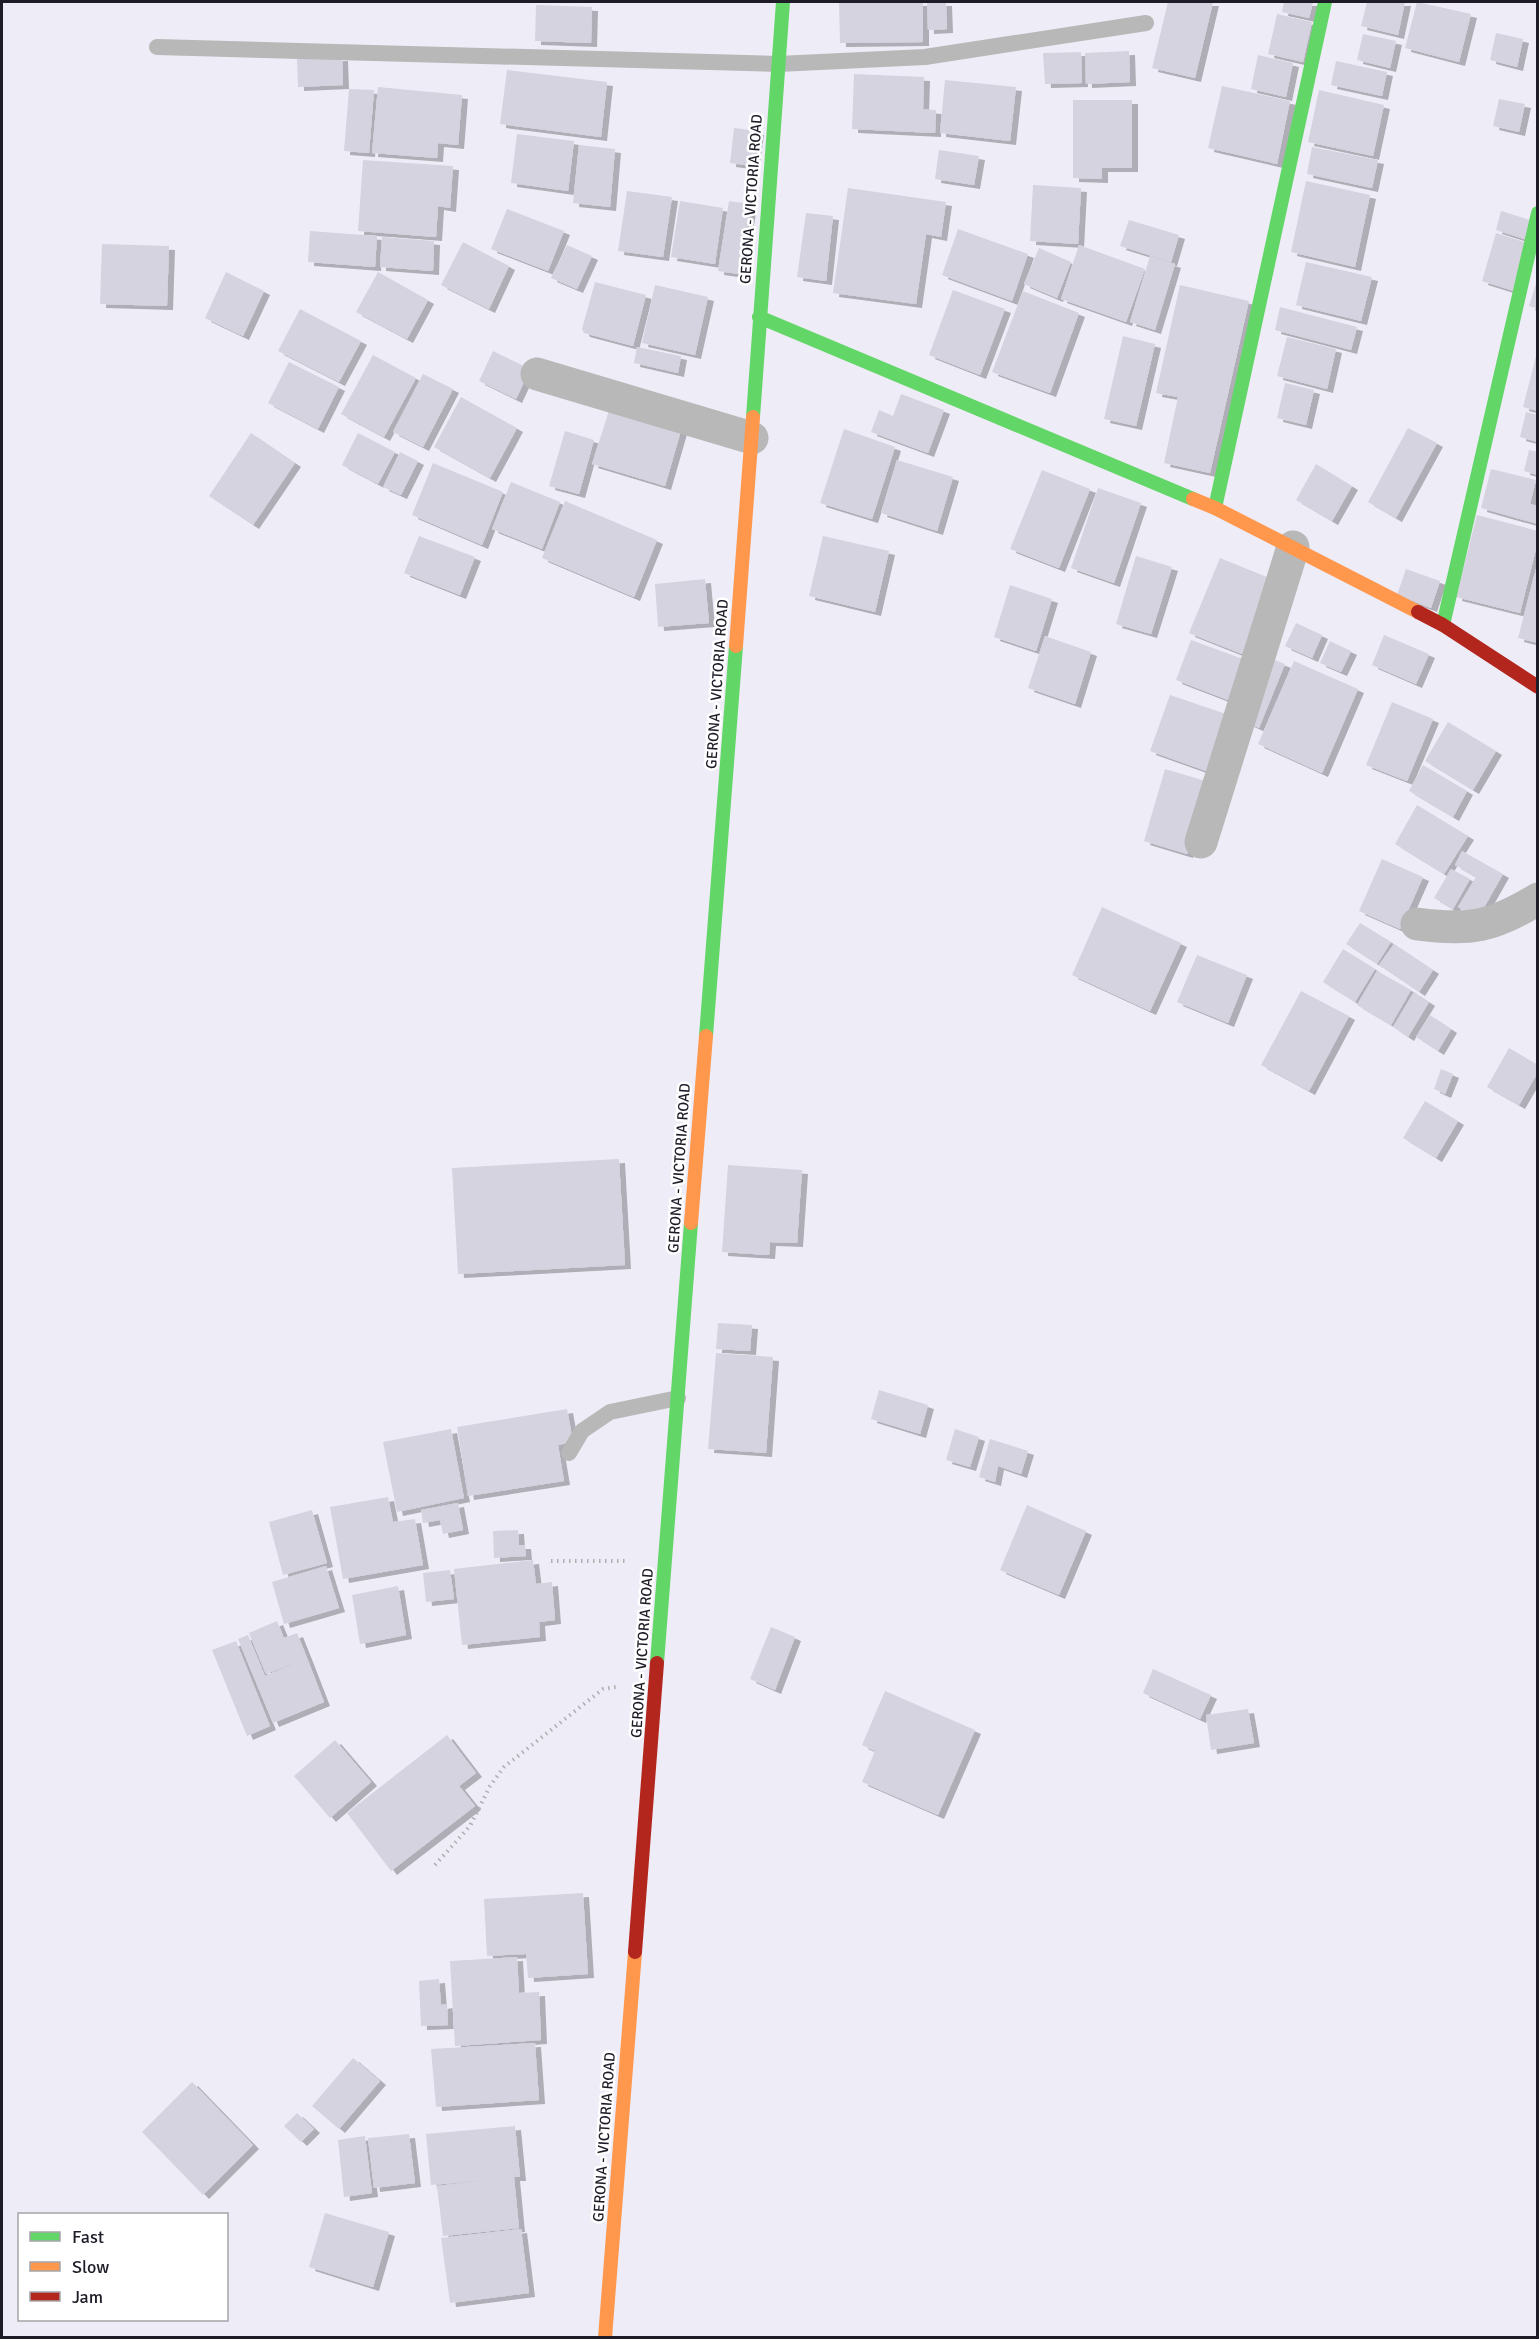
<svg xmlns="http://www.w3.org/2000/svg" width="1539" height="2339" font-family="Signika,sans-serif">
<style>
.building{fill:#d6d3e1;filter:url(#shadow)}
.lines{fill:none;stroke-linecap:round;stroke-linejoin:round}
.path{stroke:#adafb0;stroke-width:4;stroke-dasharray:1.5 4.5;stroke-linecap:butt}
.lane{stroke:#b7b8b7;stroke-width:16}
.street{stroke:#b7b8b7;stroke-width:33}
.fast{stroke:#63d668;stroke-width:14}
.slow{stroke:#ff974d;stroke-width:14}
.jam{stroke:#b3261e;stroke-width:14}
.labels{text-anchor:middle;stroke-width:5;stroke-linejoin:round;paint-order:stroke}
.street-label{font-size:15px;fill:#1e1c27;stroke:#fff}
</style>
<defs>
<filter id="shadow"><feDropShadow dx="6" dy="4" stdDeviation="0" flood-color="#0004"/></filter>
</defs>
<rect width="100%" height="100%" fill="#eeecf7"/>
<path class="building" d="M839 2H923V42L840 43Z
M927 2H946L947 29 928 30Z
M1168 2H1213L1195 78 1152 68Z
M1284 2H1313L1309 18 1282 12Z
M1367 2H1405L1398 35 1361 26Z
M1417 2 1471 14 1459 62 1405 48Z
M536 5 592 7 591 43 535 41Z
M1277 14 1312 22 1303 62 1268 54Z
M1496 33 1523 39 1517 67 1490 60Z
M1363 34 1396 41 1390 68 1357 60Z
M1129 51 1130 82 1086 84 1085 53Z
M1081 52 1082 83 1045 84 1043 53Z
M1258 55 1293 63 1286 97 1251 89Z
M342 57 343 85 298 87 297 59Z
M1336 61 1387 72 1382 96 1331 85Z
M507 70 607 82 601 137 500 124Z
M854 74 924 77 923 109 936 110 935 133 852 129Z
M945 80 1016 87 1010 141 940 133Z
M1222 86 1290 101 1277 164 1208 148Z
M378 87 462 95 458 145 438 143 437 158 372 153Z
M349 89 374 90 369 153 344 151Z
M1319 90 1384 105 1373 156 1308 142Z
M1499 99 1525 104 1519 132 1493 126Z
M1073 100H1132V168H1102V179L1073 178Z
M734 128 758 131 753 166 730 163Z
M517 134 574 141 568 191 511 183Z
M579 145 615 149 610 207 573 203Z
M1312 147 1378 160 1372 188 1307 174Z
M939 150 979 156 974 185 935 179Z
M363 160 453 166 450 208 438 206 436 237 358 231Z
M1306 181 1370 195 1355 267 1291 252Z
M1033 185 1081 188 1078 244 1030 241Z
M848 188 946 202 941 237 926 234 916 304 833 293Z
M627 191 672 197 663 257 618 251Z
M680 201 723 208 715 264 671 257Z
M729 201 751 204 739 274 718 271Z
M507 209 564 231 548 271 491 249Z
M1501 211 1533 221 1528 240 1496 230Z
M806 213 833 216 826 281 797 277Z
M1129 220 1179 235 1171 262 1120 246Z
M958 229 1028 254 1012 301 942 275Z
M310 231 377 236 375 267 308 262Z
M1496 233 1528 243 1514 291 1482 281Z
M382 237 434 241 433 271 380 267Z
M463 242 509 266 489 309 441 285Z
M102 244 169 246 167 306 100 304Z
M567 245 592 256 577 289 551 278Z
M1079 245 1145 269 1126 322 1061 299Z
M1039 248 1071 262 1057 298 1024 284Z
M1150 256 1175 264 1155 330 1130 322Z
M1306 262 1372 277 1361 321 1296 305Z
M226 272 264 291 243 336 205 318Z
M378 272 428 300 407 339 356 312Z
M1538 277V309L1529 306Z
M595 282 646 295 633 346 584 333 582 329Z
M655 285 708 297 695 355 642 343Z
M1180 285 1249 301 1210 473 1164 463 1178 397 1156 393Z
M953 290 1005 309 980 375 929 355Z
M1023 291 1079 313 1050 393 992 372Z
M1280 307 1357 327 1351 350 1275 330Z
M300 309 361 341 339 382 278 351Z
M1123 336 1155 344 1136 426 1104 419Z
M1287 337 1336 349 1327 389 1277 376Z
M637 347 681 356 678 373 634 363Z
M493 351 530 369 516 399 479 381Z
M1537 352 1538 353V411L1523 407Z
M373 355 416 378 384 437 341 414Z
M289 362 339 387 318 429 268 403Z
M423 374 453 389 423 447 393 432Z
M1285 383 1314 390 1306 425 1277 418Z
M901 394 944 410 928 453 871 432 879 410 893 416Z
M461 397 517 428 490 478 434 447Z
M611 404 682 427 665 486 592 464Z
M1526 412 1538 415V442L1520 437Z
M1408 428 1437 443 1396 518 1368 502Z
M844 429 895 447 872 519 820 503Z
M565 431 594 440 579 494 549 486Z
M251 433 295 463 253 525 209 496Z
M358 433 395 452 378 484 342 465Z
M1529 450 1538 452V475L1524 471Z
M400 452 418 461 401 495 383 487Z
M897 460 953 477 937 531 881 513Z
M433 463 503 492 482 545 412 515Z
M1316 464 1352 486 1332 521 1296 500Z
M1491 469 1536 480 1530 504 1538 506V524L1481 508Z
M1042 470 1090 489 1059 568 1010 549Z
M511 482 560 502 542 549 492 529Z
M1098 488 1141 503 1114 583 1071 568Z
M565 501 657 540 634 597 542 558Z
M1477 515 1538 531V541L1520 613 1456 597Z
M419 536 475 557 460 595 404 573Z
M823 536 889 551 875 612 809 596Z
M1136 556 1172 567 1151 634 1116 624Z
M1220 558 1272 579 1242 654 1189 633Z
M1537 565H1538V643L1518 638Z
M1406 569 1440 581 1431 608 1397 595Z
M705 579 709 623 658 627 655 584Z
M1010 585 1052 599 1036 651 994 637Z
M1296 623 1322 635 1312 658 1285 646Z
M1384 635 1429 654 1416 684 1372 665Z
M1045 636 1091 652 1075 704 1028 688Z
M1191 640 1243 659 1228 700 1176 680Z
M1330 641 1351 651 1341 672 1320 663Z
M1270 658 1285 664 1259 728 1244 721Z
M1294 661 1358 689 1322 773 1258 744Z
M1170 695 1229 715 1209 772 1150 751Z
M1392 702 1433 719 1407 781 1366 765Z
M1448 722 1496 751 1473 790 1425 761Z
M1423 765 1467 791 1453 817 1409 791Z
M1165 769 1209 782 1187 854 1144 841Z
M1417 805 1468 836 1444 874 1395 844Z
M1462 851 1503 874 1478 918 1458 907 1476 877 1455 865Z
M1382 859 1423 877 1400 929 1359 911Z
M1451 869 1470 879 1453 909 1434 898Z
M1102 907 1181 943 1150 1011 1072 975Z
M1360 923 1391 942 1377 964 1346 944Z
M1394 944 1433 970 1419 992 1379 965Z
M1343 949 1375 969 1355 1002 1323 982Z
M1197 955 1247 975 1228 1023 1177 1002Z
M1377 971 1411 990 1391 1025 1357 1005Z
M1301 991 1349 1016 1309 1091 1261 1065Z
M1414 992 1429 1002 1408 1037 1393 1027Z
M1430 1015 1451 1029 1438 1051 1416 1037Z
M1509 1048 1538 1065V1072L1519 1105 1487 1087Z
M1441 1069 1453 1074 1445 1094 1434 1089Z
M1425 1101 1458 1121 1436 1158 1403 1138Z
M619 1159 625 1265 458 1274 452 1168Z
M728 1165 802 1170 797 1243 770 1242 769 1255 722 1252Z
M718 1323 752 1325 750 1351 716 1349Z
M716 1353 773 1357 766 1453 708 1449Z
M879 1390 928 1405 920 1434 871 1419Z
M567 1409 573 1442 558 1445 564 1481 468 1496 457 1427Z
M451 1429 464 1498 397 1512 383 1442Z
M955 1429 979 1437 970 1467 946 1460Z
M990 1439 1028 1451 1021 1474 998 1466 995 1482 979 1477Z
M388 1497 393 1522 415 1519 423 1565 343 1579 330 1507Z
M458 1503 463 1530 443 1534 440 1520 423 1523 421 1510Z
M1027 1505 1086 1531 1059 1595 1000 1570Z
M312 1510 327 1563 283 1575 269 1522Z
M518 1530 519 1545H525L526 1556 494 1558 493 1531Z
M533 1560 536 1584 552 1582 555 1620 539 1622 540 1637 462 1645 454 1569Z
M326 1566 339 1608 284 1624 272 1582Z
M450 1570 454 1599 426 1602 423 1573Z
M398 1586 406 1635 360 1644 352 1595Z
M277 1621 284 1638 297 1633 307 1658 266 1674 249 1633Z
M771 1627 795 1637 775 1690 750 1679Z
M248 1635 265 1676 307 1658 324 1702 273 1723 238 1639Z
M236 1641 270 1726 247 1736 212 1650Z
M1153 1669 1211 1695 1200 1719 1143 1693Z
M885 1691 975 1730 938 1815 862 1782 875 1751 862 1745Z
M1248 1709 1254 1743 1211 1750 1206 1715Z
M447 1735 476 1773 459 1786 475 1806 391 1871 347 1813Z
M335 1740 371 1782 330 1818 294 1776Z
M583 1893 588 1974 528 1978 526 1954 487 1956 484 1899Z
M517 1957 519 1993 539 1992 541 2040 455 2046 450 1961Z
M439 1979 441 2005 447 2004 448 2025 421 2026 419 1981Z
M535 2043 539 2100 436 2107 431 2049Z
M353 2058 380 2081 339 2129 312 2106Z
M192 2082 253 2145 203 2195 142 2132Z
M297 2113 314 2129 301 2142 284 2126Z
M515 2126 520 2177H514L519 2228 443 2236 437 2186 488 2180 431 2185 426 2134Z
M409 2134 415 2183 374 2188 368 2138Z
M365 2136 372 2193 344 2197 338 2140Z
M325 2213 389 2232 373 2287 309 2267Z
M521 2229 529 2293 450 2303 441 2238Z"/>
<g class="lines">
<path class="path" d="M551 1561H626
M435 1865 470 1826 490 1786 504 1767 603 1689 616 1687"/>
<path class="lane" d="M157 47 778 64 925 57 1146 23
M569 1453 582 1431 610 1412 678 1398"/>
<path class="street" d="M537 374 752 438
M1201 842 1293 547
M1417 924C1470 931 1492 927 1538 899"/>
<path class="fast" d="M759 317 1193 499
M753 417 783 2
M1215 508 1325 2
M1443 625 1538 213
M706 1036 736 646
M657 1663 691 1223"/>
<path class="slow" d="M1193 499 1215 508 1418 612
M736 646 753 417
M691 1223 706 1036
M605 2338 635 1952"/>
<path class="jam" d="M1418 612 1443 625 1538 687
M635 1952 657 1663"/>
</g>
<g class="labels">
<g class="street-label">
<text transform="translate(751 199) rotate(-86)" y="5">GERONA - VICTORIA ROAD</text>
<text transform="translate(717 684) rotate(-86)" y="5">GERONA - VICTORIA ROAD</text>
<text transform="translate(679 1168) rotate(-86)" y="5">GERONA - VICTORIA ROAD</text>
<text transform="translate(642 1653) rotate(-86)" y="5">GERONA - VICTORIA ROAD</text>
<text transform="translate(604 2137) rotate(-86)" y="5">GERONA - VICTORIA ROAD</text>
</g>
</g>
<rect width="1539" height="2339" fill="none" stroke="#1e1c27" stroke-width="6"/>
<rect x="18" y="2213" width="210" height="108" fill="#ffffff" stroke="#a5a4a9" stroke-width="1.5"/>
<rect x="30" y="2232" width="30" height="9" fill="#63d668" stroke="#a5a4a9" stroke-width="1.5"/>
<text x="72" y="2243" font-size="18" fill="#1e1c27">Fast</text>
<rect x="30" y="2262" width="30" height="9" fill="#ff974d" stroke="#a5a4a9" stroke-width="1.5"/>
<text x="72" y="2273" font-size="18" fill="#1e1c27">Slow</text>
<rect x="30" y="2292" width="30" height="9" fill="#b3261e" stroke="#a5a4a9" stroke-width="1.5"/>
<text x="72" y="2303" font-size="18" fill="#1e1c27">Jam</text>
</svg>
